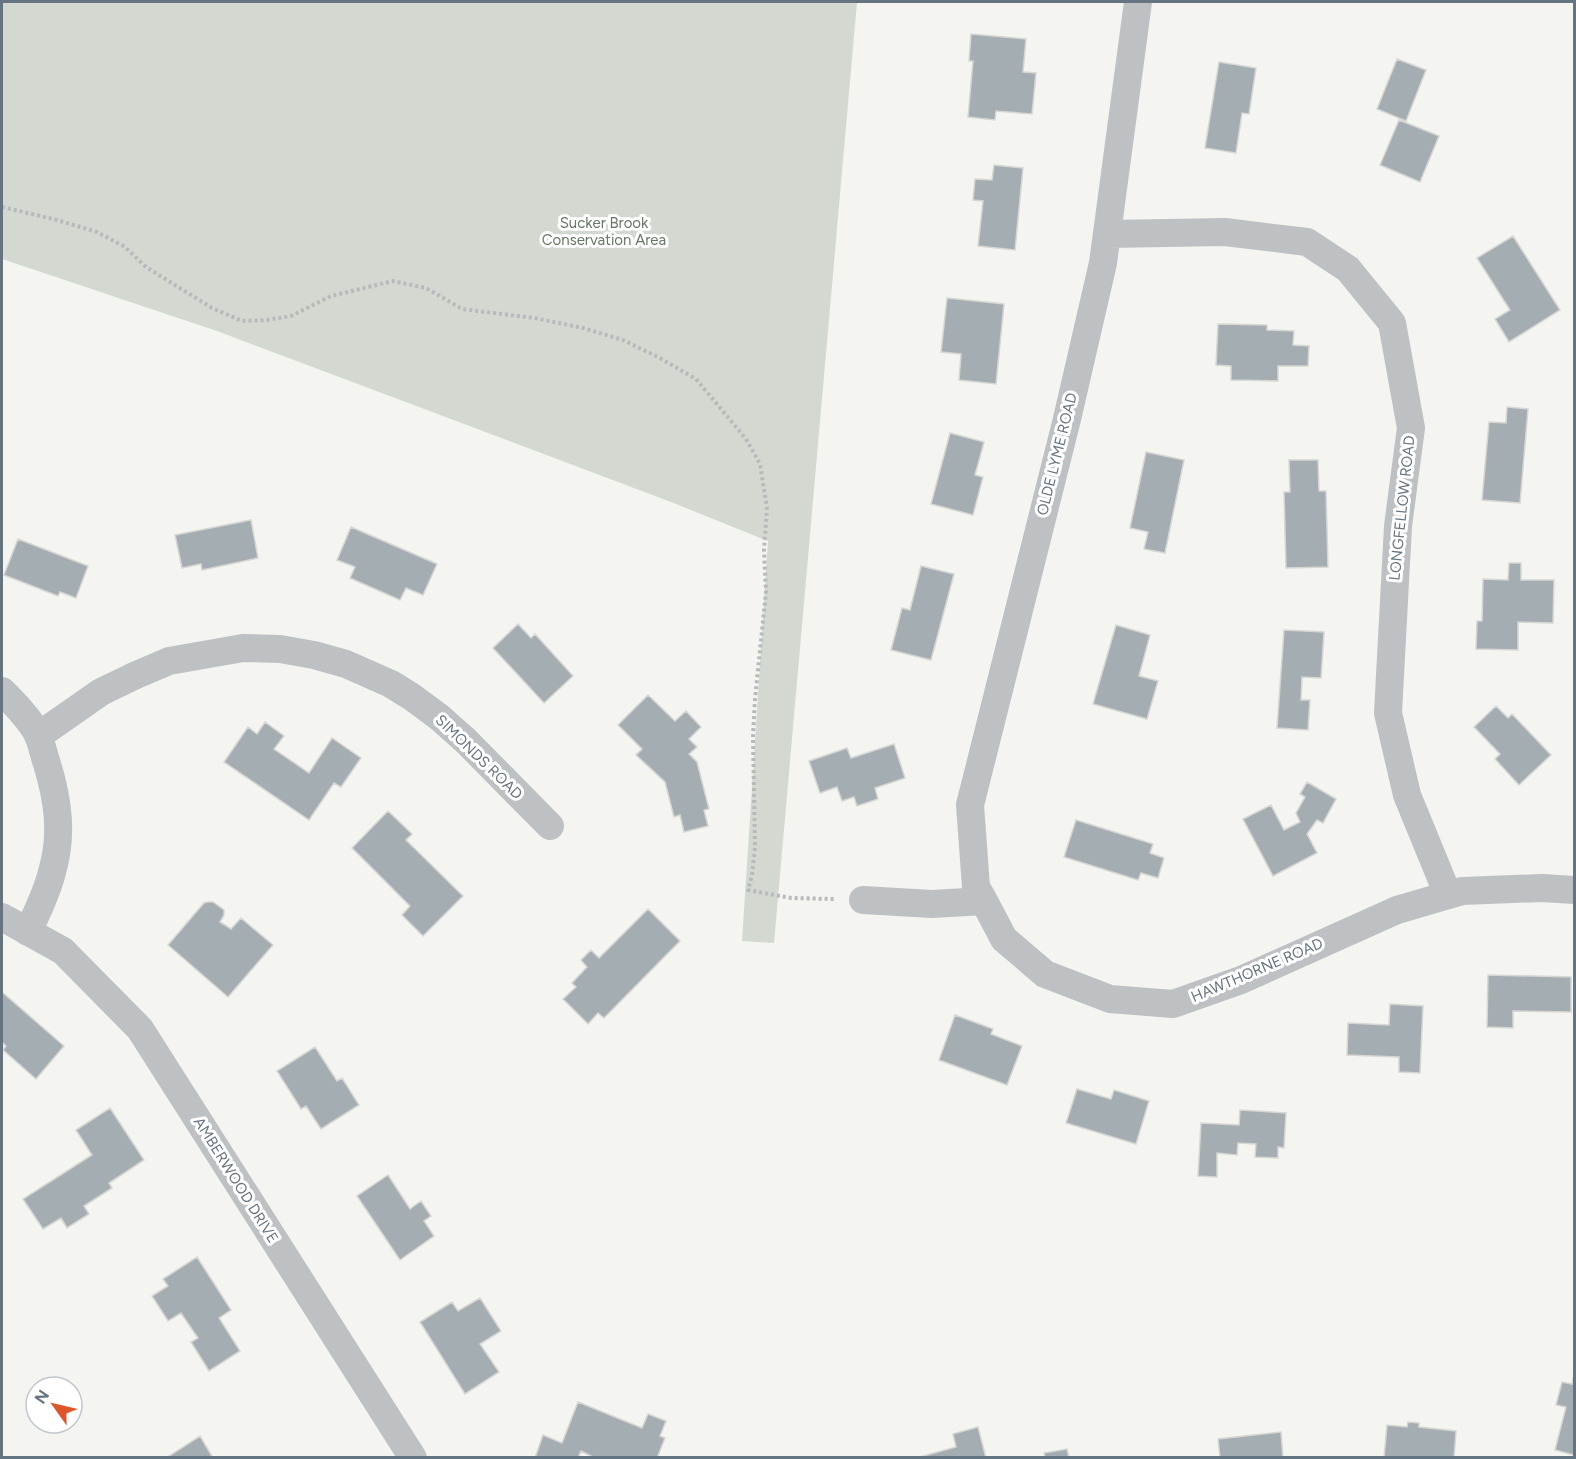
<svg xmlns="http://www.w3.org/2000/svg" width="1576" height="1459" font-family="Figtree,sans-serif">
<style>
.green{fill:#d3d9d0}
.building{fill:#a4adb2;stroke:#d6d6d3;stroke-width:1.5}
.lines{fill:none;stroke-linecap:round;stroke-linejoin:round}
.path{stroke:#b7babc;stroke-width:4;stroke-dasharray:3 3;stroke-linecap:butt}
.minor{stroke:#bdc1c4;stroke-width:28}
.labels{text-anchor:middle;stroke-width:6;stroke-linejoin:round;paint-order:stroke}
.park-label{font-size:15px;fill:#677863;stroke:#fff}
.street-label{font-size:15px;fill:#647481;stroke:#fff}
</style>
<rect width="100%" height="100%" fill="#f4f4f0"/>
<path class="green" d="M2 2H857L774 943 742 941 768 541 671 502 217 331 2 259Z"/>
<path class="building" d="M971 34 1026 39 1023 72 1036 73 1032 114 996 111 995 120 968 117 973 61H969Z
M1397 59 1426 70 1406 121 1377 109Z
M1219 62 1256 68 1249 114 1242 113 1236 153 1205 148Z
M1399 120 1439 136 1420 182 1380 165Z
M994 165 1023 168 1015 250 978 246 983 201 973 200 975 179 992 180Z
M1513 236 1560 310 1509 342 1495 319 1510 310 1477 258Z
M947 298 1004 304 996 384 959 380 961 354 941 352Z
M1218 324 1267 325V330L1294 331 1293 345 1309 346 1308 366H1278V381L1231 380V366L1216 365Z
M1507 407 1528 409 1520 503 1482 500 1489 422 1506 423Z
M950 433 984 442 975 475 983 477 973 515 931 504Z
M1146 452 1184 460 1165 553 1144 549 1148 532 1130 528Z
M1289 460H1318L1319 491H1326L1328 567 1286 568 1284 492H1290Z
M251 520 258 558 202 570 201 564 182 568 175 535Z
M351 527 437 564 423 595 406 588 400 600 350 578 355 567 337 560Z
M18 539 88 566 76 598 60 592 58 596 4 575Z
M1509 563H1521V580H1554L1553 623 1518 622V650L1476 649 1477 621H1482L1483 579 1508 580Z
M921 566 954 574 931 660 891 650 902 608 910 610Z
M518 624 531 638 535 634 573 676 544 703 493 648Z
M1116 625 1150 635 1139 676 1158 681 1147 719 1093 704Z
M1284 630 1324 632 1321 678 1302 677 1301 700H1310L1308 730 1277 728Z
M648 695 675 721 686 711 701 727 689 739 697 747 689 754 697 762 709 809 704 810 708 826 684 832 680 815 674 817 665 782 636 755 642 749 618 725Z
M1496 706 1508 718 1512 714 1551 755 1519 785 1495 759 1500 754 1474 727Z
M265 722 284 736 274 749 309 773 332 738 361 758 341 787 334 783 309 820 224 762 248 727 257 734Z
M894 744 905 778 875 788 878 799 857 806 854 797 842 801 837 787 820 793 809 761 847 748 851 758Z
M1307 782 1336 799 1323 823 1317 820 1307 834 1317 853 1273 876 1243 819 1271 805 1284 830 1300 822 1296 813 1305 797 1300 794Z
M388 811 412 834 406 840 463 896 423 936 402 915 410 906 352 848Z
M1076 820 1153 844 1150 853 1164 858 1158 878 1141 873 1138 880 1064 857Z
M208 902H213L224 910V915L220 922 231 929 241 918 273 945 228 997 168 945 204 903Z
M648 909 680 941 604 1018 598 1013 588 1024 563 999 576 987 572 983 587 967 581 960 591 950 599 958Z
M1488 975 1571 977V1012L1513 1011V1028L1487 1027Z
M2 992 64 1046 36 1079 3 1050 6 1046 2 1042Z
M1390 1004 1423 1006 1420 1073 1399 1072V1057L1347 1055 1348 1023 1389 1025Z
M955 1015 993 1029 991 1034 1022 1046 1007 1085 939 1060Z
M315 1047 337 1081 342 1078 359 1105 321 1129 306 1106 301 1109 277 1071Z
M1077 1089 1111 1099 1114 1090 1149 1101 1136 1144 1066 1123Z
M110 1108 144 1160 109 1183 112 1188 84 1206 89 1214 67 1228 61 1218 43 1229 23 1199 92 1155 76 1130Z
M1240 1110 1286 1113 1284 1148 1278 1147V1158L1255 1157 1256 1144 1238 1143 1237 1155 1217 1153V1177L1198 1176 1201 1123 1239 1125Z
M388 1175 410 1209 421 1201 431 1216 424 1221 434 1236 400 1260 357 1196Z
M197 1257 231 1310 219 1318 240 1351 209 1371 191 1342 198 1338 181 1313 168 1321 152 1296 168 1286 163 1279Z
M480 1298 501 1331 480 1344 499 1372 465 1394 420 1322 452 1302 458 1311Z
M1574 1374V1455L1555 1450 1566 1407 1556 1405 1562 1382 1572 1384Z
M578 1402 642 1428 648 1414 666 1421 660 1436 665 1438 657 1458H595L581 1451 578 1458H535L543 1435 562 1443Z
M1408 1422 1419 1423V1427L1456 1431 1454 1458H1384L1387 1425 1407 1427Z
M978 1427 986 1458H916L956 1447 953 1434Z
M1281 1432 1283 1458H1220L1218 1439Z
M200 1436 213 1458H166Z
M1067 1449 1069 1458H1045L1044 1453Z"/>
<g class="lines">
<path class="path" d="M2 207 57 220 97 232 125 247 146 267 212 308 242 321 267 320 291 316 331 296 393 281 426 288 462 309 534 318 583 328 623 340 660 358 696 379 746 439 760 464 767 508 764 550 766 592 755 699 753 736 755 847 752 875 748 890 791 898 835 899"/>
<path class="minor" d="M1107 234 1225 232 1307 242 1348 269 1392 323 1411 428 1398 526 1388 713 1407 795 1448 895
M2 691C14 703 32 721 39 737 42 746 44 755 47 764 58 800 63 835 52 872 47 893 37 912 28 932
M38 736 101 692 134 676 169 661 243 648 280 649 314 655 346 664 391 684 412 697 439 717 466 741 550 826
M863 900 932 904 984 901 1004 939 1045 974 1110 999 1173 1004 1241 980 1397 910 1462 891 1542 888 1574 890
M984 901 976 887 970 805 1067 419 1103 263 1138 2
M2 917 63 951 140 1029 413 1458"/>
</g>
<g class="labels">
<g class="park-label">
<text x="604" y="228">Sucker Brook<tspan x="604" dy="17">Conservation Area</tspan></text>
</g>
<g class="street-label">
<text transform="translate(1057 454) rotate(-76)" y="5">OLDE LYME ROAD</text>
<text transform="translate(1402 508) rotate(-84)" y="5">LONGFELLOW ROAD</text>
<text transform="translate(479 757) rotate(44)" y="5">SIMONDS ROAD</text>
<text transform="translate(1257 970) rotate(-23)" y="5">HAWTHORNE ROAD</text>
<text transform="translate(236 1180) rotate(58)" y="5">AMBERWOOD DRIVE</text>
</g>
</g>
<rect width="1576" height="1459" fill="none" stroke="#647481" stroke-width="6"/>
<g transform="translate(54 1405) rotate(304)"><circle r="28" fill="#ffffff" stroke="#c1c7cd" stroke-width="1.5"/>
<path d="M0-4.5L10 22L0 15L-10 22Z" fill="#dd5528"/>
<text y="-9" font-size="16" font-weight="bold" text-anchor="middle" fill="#647481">N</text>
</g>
</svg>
